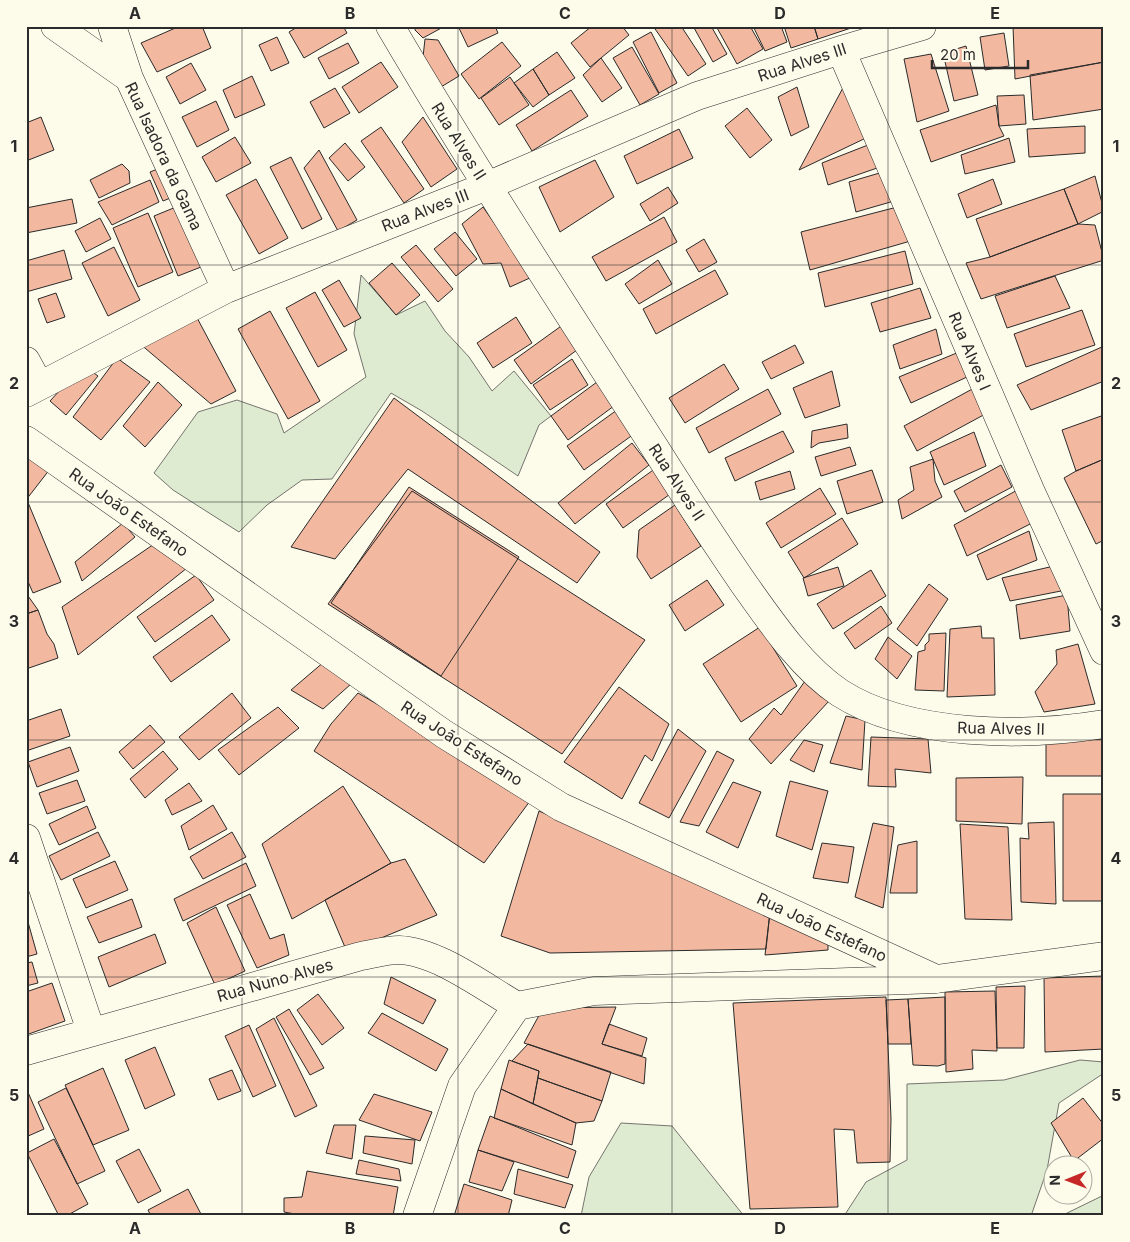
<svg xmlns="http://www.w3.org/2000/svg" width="1130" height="1242" font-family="Inter,sans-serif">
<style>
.green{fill:#deebd1;stroke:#74746e}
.building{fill:#f2b8a0;stroke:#2b2b2b}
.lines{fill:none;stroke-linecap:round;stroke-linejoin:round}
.street-casing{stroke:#2b2b2b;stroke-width:29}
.secondary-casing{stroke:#2b2b2b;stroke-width:29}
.street{stroke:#fdfbea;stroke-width:28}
.secondary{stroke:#fdfbea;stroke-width:28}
.grid{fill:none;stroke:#2b2b2b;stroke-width:1;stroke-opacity:0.55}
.labels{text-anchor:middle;stroke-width:4;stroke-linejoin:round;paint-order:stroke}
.street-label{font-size:16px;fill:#2b2b2b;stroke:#fdfbea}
.neatline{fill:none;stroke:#2b2b2b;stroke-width:2}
.grid-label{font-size:16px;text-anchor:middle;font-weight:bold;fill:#2b2b2b}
</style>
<rect width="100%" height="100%" fill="#fdfbea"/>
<path class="green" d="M361 275 396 315 425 301 445 331 469 357 492 391 514 371 551 416 539 425 518 476 422 411 391 393 332 479 302 480 267 505 239 532 173 490 154 473 198 412 237 400 277 414 284 433 366 377 354 334Z
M1080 1060 1104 1062V1073L1059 1103 1047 1170 1031 1216H844L866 1182 907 1160V1084L1004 1080Z
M621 1123 672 1126 744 1216H581L589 1177Z
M1104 1195V1216H1061Z"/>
<path class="building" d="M180 26H202L211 48 157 72 141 43Z
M299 26H343L347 33 304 58 289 32Z
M415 26H445L423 38 415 30Z
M458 26H495L498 33 468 47Z
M592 26H622L629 35 590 67 571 43Z
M653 26H681L706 64 688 76Z
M693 26H711L727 54 713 62Z
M716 26H750L763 49 737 64Z
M753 26H781L787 42 765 51Z
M784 26H814L818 39 791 48Z
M814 26H857L818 39Z
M1013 26H1104V62L1015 79Z
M651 32 677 83 659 93 633 42Z
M1004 33 1009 66 985 70 980 37Z
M277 37 289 63 271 71 259 45Z
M425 39 438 40 459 76 441 87 423 57Z
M502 42 521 66 479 99 461 74Z
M348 43 359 63 329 79 318 58Z
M966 46 978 95 954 101 943 53Z
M632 47 659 94 640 105 613 58Z
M557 52 575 78 549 95 533 69Z
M931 54 949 111 917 122 904 59Z
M601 58 622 88 602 102 583 75Z
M381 62 398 87 359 113 342 87Z
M1104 62V109L1033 120 1030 75Z
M191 63 206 90 180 104 166 77Z
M533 69 549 95 533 107 514 83Z
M252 76 265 105 235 118 223 90Z
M510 77 529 105 499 125 481 98Z
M845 84 868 137 799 170Z
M797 87 809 127 791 136 778 97Z
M335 88 350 113 324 128 310 102Z
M571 90 588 116 532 151 516 125Z
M1024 95 1026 124 999 126 997 96Z
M216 101 229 130 197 147 182 117Z
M996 105 999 126 1004 136 931 162 920 130Z
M747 108 772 140 750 158 725 126Z
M41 117 54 150 26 161V123Z
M423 117 457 169 431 187 402 142Z
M1085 126V153L1029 157 1027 129Z
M381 127 424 189 404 203 361 141Z
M679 129 693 158 637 184 624 156Z
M235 137 251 163 216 182 202 157Z
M1009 138 1015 162 965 174 961 155Z
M345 143 365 167 348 181 329 158Z
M873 143 880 167 828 185 822 163Z
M319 150 357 220 338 231 304 168Z
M291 157 322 219 302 229 270 167Z
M595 160 614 197 560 232 539 187Z
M122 164 129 171 130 183 99 198 90 180Z
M160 168 173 197 163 201 150 172Z
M883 172 894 201 856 212 849 182Z
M1095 176 1104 211 1078 224 1064 189Z
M256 179 288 238 259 254 226 195Z
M993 179 1002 204 967 218 958 194Z
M150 180 159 202 112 225 98 202Z
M668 187 678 203 650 221 640 204Z
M1064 189 1078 224 990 257 976 219Z
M72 199 77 223 26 233V208Z
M901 206 914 240 810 270 801 232Z
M176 207 201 267 178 276 154 216Z
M483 207 532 277 510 287 501 263 483 264 462 224Z
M148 213 173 272 138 287 113 228Z
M664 217 677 242 606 281 592 257Z
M100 218 111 239 86 252 75 231Z
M1078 224 1095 225 1104 260 981 299 966 263 990 257Z
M455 232 477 259 456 276 434 249Z
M704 239 717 262 699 272 686 250Z
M416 245 453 289 438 302 401 257Z
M114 247 140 300 108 316 82 263Z
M64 250 72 279 26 292V261Z
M905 251 913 284 825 307 818 273Z
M658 260 672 284 639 304 625 284Z
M392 263 420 295 396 315 369 283Z
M715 270 728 294 656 334 643 309Z
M1055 276 1070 308 1007 328 995 296Z
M339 280 361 318 344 327 322 290Z
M920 288 931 318 880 332 871 303Z
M315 292 347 350 318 367 286 308Z
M56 293 65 317 47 323 38 299Z
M1082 310 1095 345 1026 367 1014 334Z
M270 311 320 401 288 419 238 329Z
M195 314 236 391 211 404 139 343Z
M516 317 532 343 493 368 477 343Z
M564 324 581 347 531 384 514 360Z
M936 329 942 354 900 369 893 345Z
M795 345 804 363 771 379 762 362Z
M1104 346V381L1031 410 1017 385Z
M959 352 967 377 911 403 899 377Z
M117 358 150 382 101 440 73 417Z
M572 359 588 385 550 410 533 385Z
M724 364 739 389 685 423 669 398Z
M83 365 98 376 66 415 50 401Z
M832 371 840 406 805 418 793 388Z
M601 379 618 403 568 440 551 416Z
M158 382 182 405 145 447 123 426Z
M976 387 989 412 917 451 904 426Z
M768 389 781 414 709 453 696 428Z
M394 398 600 552 577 583 408 469 335 559 291 547Z
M617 410 634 434 584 470 567 446Z
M1104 415V459L1076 471 1062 430Z
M847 424 848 438 819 443 811 448 812 431Z
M783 431 794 452 735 481 725 458Z
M974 432 986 466 944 485 930 452Z
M632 443 649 465 575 524 558 503Z
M850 447 856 465 821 476 815 457Z
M26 451 50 469 26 500Z
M933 459 935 481 942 497 902 519 898 500 914 490 910 467Z
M1104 459V540L1096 544 1064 478 1076 471Z
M1001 465 1012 487 965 512 954 491Z
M656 468 673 492 623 528 606 504Z
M872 470 883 502 847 514 837 481Z
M790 471 795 489 760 500 755 482Z
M409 487 519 557 441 676 331 603Z
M820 488 836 514 781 548 766 523Z
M1021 488 1036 521 967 556 954 525Z
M412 491 645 640 562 754 328 604Z
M27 500 61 582 33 593 26 577Z
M675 505 701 546 651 579 637 557 639 530Z
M842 518 858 544 804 578 788 552Z
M123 523 135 537 82 581 75 562Z
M1029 531 1037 560 987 580 977 555Z
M157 542 192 564 78 655 62 607Z
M1054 566 1061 591 1010 601 1002 578Z
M838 567 844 586 808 596 803 578Z
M871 570 886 596 833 629 817 604Z
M196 575 214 600 155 642 137 617Z
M707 580 724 605 685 631 669 605Z
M929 584 948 599 917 646 897 629Z
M26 593 38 610 26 614Z
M1067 595 1070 631 1020 639 1016 605Z
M881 606 892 623 855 649 844 633Z
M38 610 47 634 54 644 58 658 26 669V614Z
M212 615 230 640 171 682 153 657Z
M981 626 982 638H994L995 695 947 697 950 629Z
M760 627 797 686 741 722 703 664Z
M946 633 944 691 915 690 918 652 925 650V645L929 641V634Z
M888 637 912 656 897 679 875 659Z
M1078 644 1095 704 1044 712 1035 692 1057 664 1056 650Z
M325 661 351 684 323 709 291 690Z
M805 681 829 701 771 764 749 739 774 708 781 715Z
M619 687 669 724 652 761 645 755 622 799 564 762Z
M232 693 251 718 199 760 179 737Z
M358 693 418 728 530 801 484 863 314 751 331 724Z
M278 707 299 728 239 775 218 750Z
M61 709 70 736 26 751V721Z
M846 716 865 720 862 770 830 763Z
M150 725 165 742 133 769 119 752Z
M678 729 706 751 669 818 639 803Z
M871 737 928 739 931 773 895 769 896 787 868 786Z
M1104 739V776H1046V741Z
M804 740 823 745 814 772 790 760Z
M70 747 79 771 37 787 28 762Z
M163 751 178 769 145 798 130 779Z
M717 751 734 760 699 826 680 822Z
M1023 777 1022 824 956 821V778Z
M77 780 85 801 47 814 39 793Z
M790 781 828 791 812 850 776 836Z
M733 782 761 792 738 848 706 832Z
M189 783 202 801 172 815 165 800Z
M343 786 391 863 292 919 262 844Z
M1063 794H1104V901H1063Z
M213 805 227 829 189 850 181 826Z
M87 806 96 828 59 845 49 824Z
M539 811 770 912 766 949 550 953 501 936Z
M1054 822 1056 904 1021 902 1020 838 1029 839 1028 823Z
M873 823 894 827 883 908 855 897Z
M960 824 1008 827 1012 920 965 919Z
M98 832 110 856 61 880 49 856Z
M232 832 246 857 203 879 190 857Z
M917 841V893H890L898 845Z
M822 843 854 847 848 883 813 878Z
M405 859 437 915 347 952 325 900 391 863Z
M115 861 128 890 86 908 73 879Z
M246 863 256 886 183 921 174 899Z
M250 894 270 939 284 934 289 955 257 968 227 905Z
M132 899 142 927 99 943 87 917Z
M216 907 245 971 215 985 187 923Z
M770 912 828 943V950L765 955Z
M28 922 37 954 26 957V923Z
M155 934 166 963 109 987 98 957Z
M32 962 38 983 26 986V963Z
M1104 976V1049L1045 1052 1044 978Z
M391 977 436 1000 423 1024 384 1004Z
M52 983 65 1021 26 1035V992Z
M1025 986 1024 1048H997L996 987Z
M995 991 997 1051 972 1050 973 1069 946 1072 945 992Z
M318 994 344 1028 322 1045 297 1010Z
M886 997 891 1119 890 1162 857 1163 854 1130 834 1129 838 1207 750 1209 733 1003Z
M945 997V1064L938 1066 913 1065 908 999Z
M908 999 911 1044H888L886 1000Z
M616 1007 602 1044 646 1058 644 1084 524 1043 543 1008Z
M289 1009 324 1068 310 1075 276 1017Z
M382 1013 448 1049 436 1071 368 1033Z
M274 1018 317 1106 295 1117 256 1029Z
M609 1024 647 1038 642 1056 602 1044Z
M249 1025 276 1086 253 1097 225 1036Z
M528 1044 611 1072 602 1101 538 1078 539 1071 512 1061Z
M155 1047 175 1095 145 1109 125 1060Z
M509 1060 539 1071 533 1104 501 1089Z
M103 1068 129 1130 93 1145 65 1085Z
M232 1070 241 1091 218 1100 209 1079Z
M538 1078 602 1101 594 1121 576 1123 533 1104Z
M66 1088 105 1171 77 1184 38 1102Z
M501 1089 576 1123 572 1145 494 1118Z
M27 1090 44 1129 26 1137V1091Z
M374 1094 432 1112 420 1141 359 1120Z
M1083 1098 1104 1125V1138L1074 1161 1051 1123Z
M490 1116 576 1151 568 1178 478 1150Z
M334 1125H356L352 1159 326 1153Z
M365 1136 415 1140 412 1164 363 1153Z
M54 1139 88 1204 66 1216H59L27 1153Z
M139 1149 161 1191 138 1203 116 1161Z
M478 1150 514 1162 502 1191 469 1182Z
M359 1160 399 1169 401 1181 356 1174Z
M518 1169 573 1185 565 1208 514 1194Z
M307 1171 398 1187 393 1216H306L284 1212V1198L302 1197Z
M464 1184 512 1200 508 1216H454Z
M188 1189 202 1216H151L148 1210Z"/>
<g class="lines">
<g class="street-casing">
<path id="street" d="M55 26 129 78 226 289
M112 26 129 78
M390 26C474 169 565 308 655 448 684 494 713 539 744 584 771 622 801 667 840 693 909 737 1025 737 1104 724
M841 50 1030 490 1104 651
M26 361 39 385
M26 393 226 289 487 186 697 96 841 50 922 26
M26 838 91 1031
M26 1051 361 956C373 954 387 950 399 950 437 951 484 987 517 1006"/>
</g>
<g class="secondary-casing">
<path id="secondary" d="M26 440 444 734 561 807 936 979
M417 1216 462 1086 517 1006 594 991 936 979 1104 956"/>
</g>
<use href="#street" class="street"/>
<use href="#secondary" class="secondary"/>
</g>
<path class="grid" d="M242 26V1216M458 26V1216M672 26V1216M888 26V1216M26 265H1104M26 502H1104M26 740H1104M26 977H1104"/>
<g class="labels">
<g class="street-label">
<text transform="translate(802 62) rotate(-18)" y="6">Rua Alves III</text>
<text transform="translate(459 141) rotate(58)" y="6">Rua Alves II</text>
<text transform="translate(164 156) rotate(65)" y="6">Rua Isadora da Gama</text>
<text transform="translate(425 210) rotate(-21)" y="6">Rua Alves III</text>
<text transform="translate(970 351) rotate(67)" y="6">Rua Alves I</text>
<text transform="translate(677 482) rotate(57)" y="6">Rua Alves II</text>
<text transform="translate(129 512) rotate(35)" y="6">Rua João Estefano</text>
<text transform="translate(1001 728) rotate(1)" y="6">Rua Alves II</text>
<text transform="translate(462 743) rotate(33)" y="6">Rua João Estefano</text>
<text transform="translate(822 927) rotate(25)" y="6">Rua João Estefano</text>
<text transform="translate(275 980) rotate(-16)" y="6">Rua Nuno Alves</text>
</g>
</g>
<rect width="1130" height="1242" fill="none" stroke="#fdfbea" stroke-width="55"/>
<g transform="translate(1068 1180) rotate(269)"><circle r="24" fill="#fdfbea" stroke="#a9a89e"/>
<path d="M0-4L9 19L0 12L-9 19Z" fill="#c62828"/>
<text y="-8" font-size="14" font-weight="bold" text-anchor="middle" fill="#2b2b2b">N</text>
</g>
<path d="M932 60v8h96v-8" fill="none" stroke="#2b2b2b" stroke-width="2.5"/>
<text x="940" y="60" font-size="15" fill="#2b2b2b" stroke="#fdfbea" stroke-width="4" paint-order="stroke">20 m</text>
<rect x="28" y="28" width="1074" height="1186" class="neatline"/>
<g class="grid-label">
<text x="135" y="19">A</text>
<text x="350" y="19">B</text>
<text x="565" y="19">C</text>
<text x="780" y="19">D</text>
<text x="995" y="19">E</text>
<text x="14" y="152">1</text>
<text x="1116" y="152">1</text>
<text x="14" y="389">2</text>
<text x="1116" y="389">2</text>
<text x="14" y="627">3</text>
<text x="1116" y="627">3</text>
<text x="14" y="864">4</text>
<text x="1116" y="864">4</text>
<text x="14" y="1101">5</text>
<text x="1116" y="1101">5</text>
<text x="135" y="1234">A</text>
<text x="350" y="1234">B</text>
<text x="565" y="1234">C</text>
<text x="780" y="1234">D</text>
<text x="995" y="1234">E</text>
</g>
</svg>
